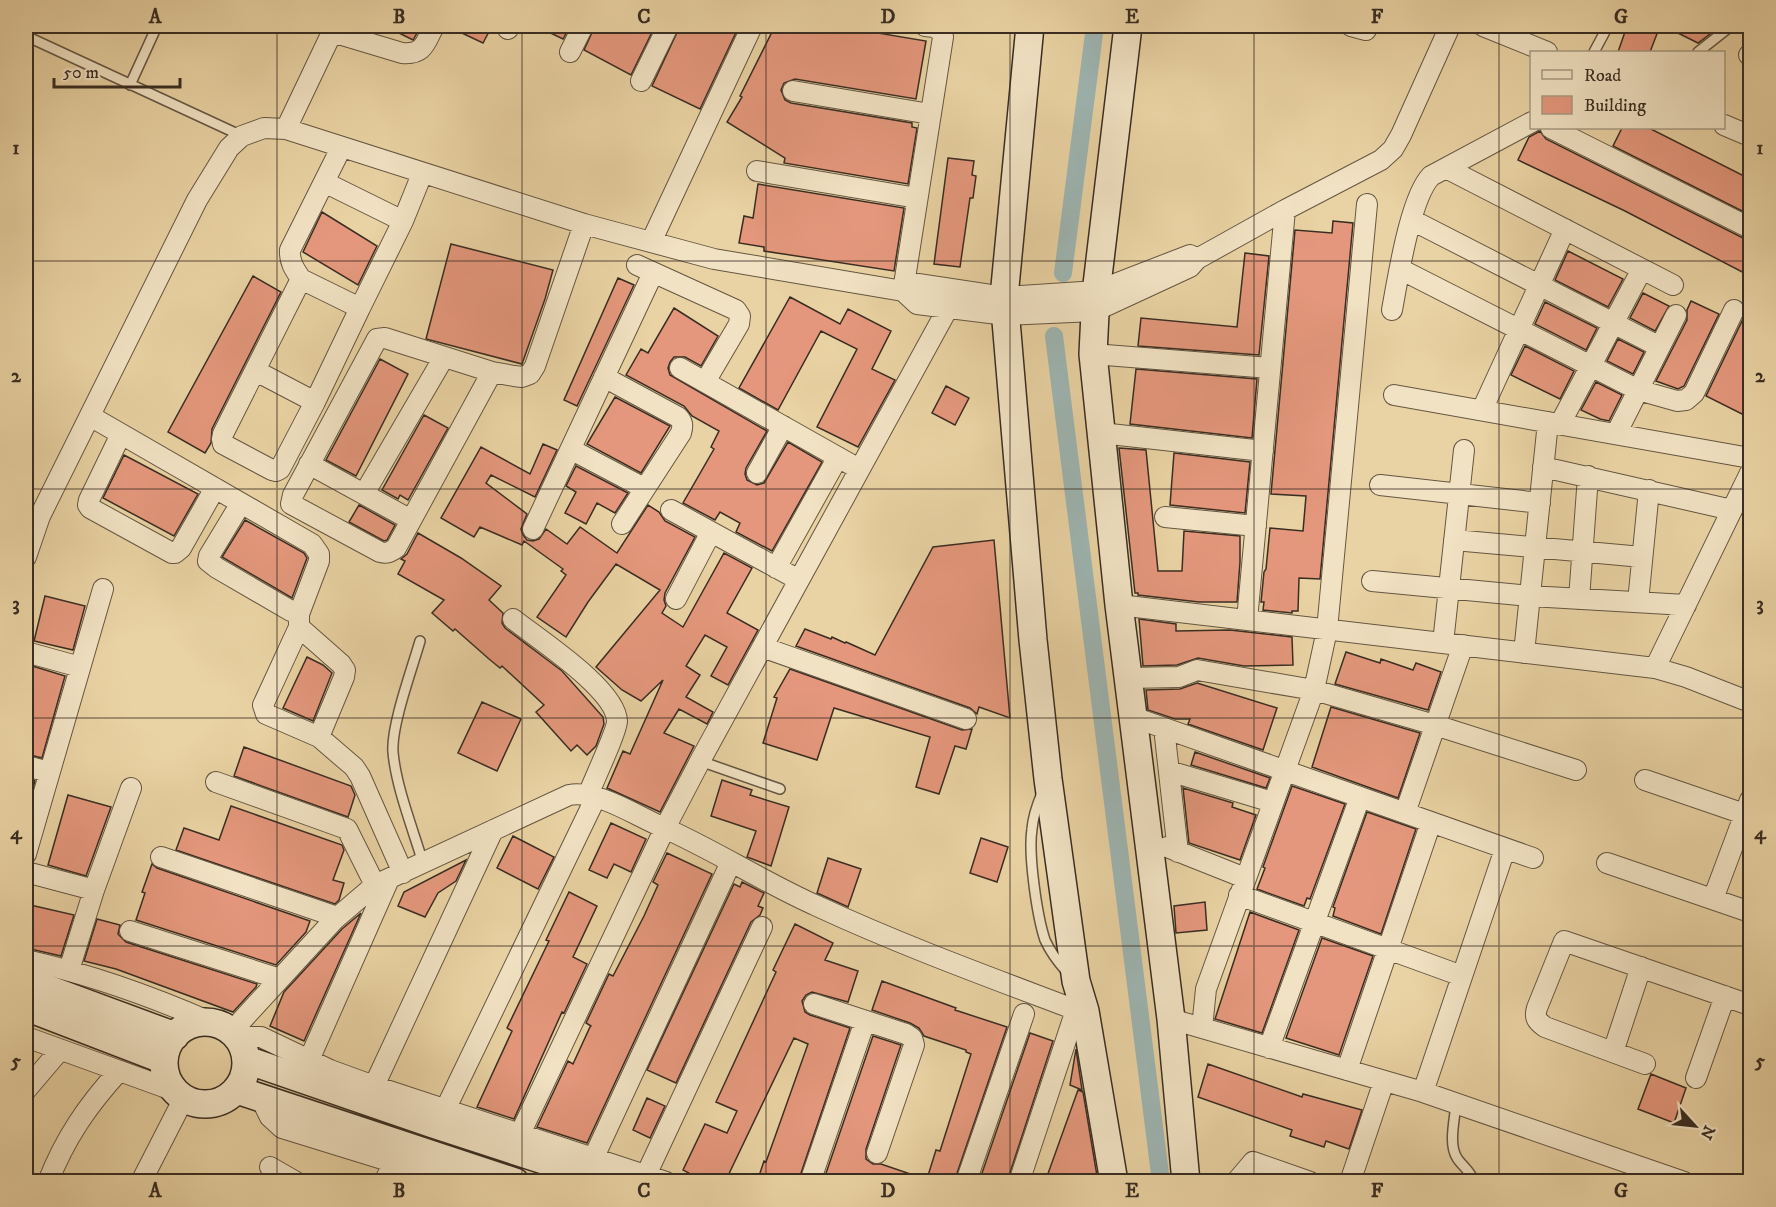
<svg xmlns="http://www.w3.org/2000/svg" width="1776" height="1207" font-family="'IM FELL DW Pica',serif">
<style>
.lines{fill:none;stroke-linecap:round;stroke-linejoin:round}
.canal{stroke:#9db5b2;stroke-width:18}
.building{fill:#e4977c;stroke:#392d22;stroke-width:1.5}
.lane-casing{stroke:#655642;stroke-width:12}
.street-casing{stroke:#655642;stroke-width:22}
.secondary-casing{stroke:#392d22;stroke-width:30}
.lane{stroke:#f1e2c3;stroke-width:9}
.street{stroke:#f1e2c3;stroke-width:20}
.secondary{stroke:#f1e2c3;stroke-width:27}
.grid{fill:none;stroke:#392d22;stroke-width:1.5;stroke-opacity:0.55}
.neatline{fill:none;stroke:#392d22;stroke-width:2}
.grid-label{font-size:20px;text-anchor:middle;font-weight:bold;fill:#392d22}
</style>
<rect width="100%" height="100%" fill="#e9d2a3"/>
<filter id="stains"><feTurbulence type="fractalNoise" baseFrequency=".00333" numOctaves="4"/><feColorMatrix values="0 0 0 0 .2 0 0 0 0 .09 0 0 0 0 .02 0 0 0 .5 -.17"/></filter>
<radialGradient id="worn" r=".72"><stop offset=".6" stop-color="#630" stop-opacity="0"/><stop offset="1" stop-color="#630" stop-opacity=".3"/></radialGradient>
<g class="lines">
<path class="canal" d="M1063 273 1095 26
M1054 336 1161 1182"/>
</g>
<path class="building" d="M385 26H421L413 40Z
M447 26H492L483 43Z
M536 26H570L563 39Z
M595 26H655L631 75 584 50Z
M680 26H739L700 109 652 86Z
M775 26H849L848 28 926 41 916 99 795 79 784 83 781 90 785 100 791 103 912 123V127L917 128 908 184 784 163 785 158 727 122 742 97 740 96Z
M1627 26H1660L1650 52H1618Z
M1664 26H1714L1710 34 1698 43Z
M1622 128H1649L1750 179V215L1613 146Z
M1540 131 1546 139 1745 239 1750 240V276L1625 211 1518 160 1529 137Z
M948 158 974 161 972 175 976 176 973 198H970L960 267 934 264Z
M758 184 904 208 894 271 764 251V247L739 243 744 216 753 218Z
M322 212 377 246 358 285 303 252Z
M1333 221 1353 223 1320 579 1299 578 1298 611H1292V613L1263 610 1264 602H1261L1264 572 1266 569 1270 528 1303 531 1306 496 1271 494 1295 230 1332 233Z
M451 244 553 270 545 299 522 364 426 339Z
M1568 251 1623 279 1608 307 1555 280Z
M1245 253 1269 256 1259 355 1138 346 1141 318 1237 327Z
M253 276 281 292 212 429 211 443 205 453 168 432Z
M618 278 634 285 577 406 564 400Z
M1643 293 1669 306 1655 331 1630 318Z
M790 297 840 324 848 309 891 331 872 369 895 380 858 447 817 427 857 349 821 331 778 410 739 388Z
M1691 301 1719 314 1684 386 1678 389 1656 381 1687 320V310Z
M1545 302 1597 328 1586 350 1535 324Z
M674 308 718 336 701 366 685 357H674L670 362 668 368 670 375 767 431 746 468 745 474 747 480 757 485 764 483 788 442 822 462 772 551 736 532 740 523 720 512 715 520 683 503 714 449 711 447 719 431 692 416 684 406 626 375 641 349 648 353Z
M1743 319 1750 322V418L1706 396Z
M1618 339 1644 352 1633 374 1607 361Z
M1525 346 1574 371 1560 399 1511 375Z
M380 359 408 374 356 476 326 460Z
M1136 369 1257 379 1252 438 1130 424Z
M1596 382 1622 395 1609 421 1600 419 1581 410Z
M946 386 969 398 955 425 932 413Z
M615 397 670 426 641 473 587 444Z
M424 415 448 428 408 500 400 495 398 499 382 490Z
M543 444 557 450 535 497 491 475 486 483 527 514 521 529 523 535 527 540 533 541 539 539 546 529 567 544 580 527 617 553 648 505 659 512 665 521 695 537 665 593 664 600 666 606 662 613 683 627 724 553 752 568 727 613 758 630 728 685 711 676 727 647 705 635 686 666 700 675 686 697 713 712 707 724 679 709 664 733 694 746 660 812 607 788 623 751 630 754 663 680 641 701 622 690 596 667 660 590 616 564 588 602 566 637 537 617 566 575 561 571 563 569 524 541 522 545 480 527 474 537 441 518 481 447 530 474Z
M1119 448 1146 450 1158 571H1182L1184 531 1240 536V562L1237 602H1199L1138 595V593H1135Z
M1174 453 1250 462 1245 513 1170 505Z
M124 455 198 494 174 536 103 498Z
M576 466 628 493 615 513 597 503 586 524 565 513 576 492 566 486Z
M359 505 395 525 387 540 384 541 349 522Z
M245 520 304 553 307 558 292 598 222 557Z
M418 533 461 558 501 586 489 600 503 613 502 623 505 628 562 671 603 717 604 724 596 746 587 755 577 745 571 751 536 712 544 705 502 666 500 668 489 659 455 629 453 631 432 613 444 600 398 574 405 561 401 559 407 554Z
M994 540 1010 718 979 707 977 714 970 708 796 646 805 629 831 639 832 637 845 643 846 642 875 655 933 547Z
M45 596 85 606 73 650 34 641Z
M1139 619 1176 624V631L1230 630 1292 637 1293 665 1244 666 1198 658 1177 665 1143 666Z
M1346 652 1380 663 1381 659 1413 670 1416 663 1441 672 1428 710 1335 684Z
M307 657 323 665 332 673 313 721 283 708Z
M26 664 65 676 42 758 26 754Z
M790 669 962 730 972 729 966 749 955 746 939 794 916 787 930 737 834 708 817 760 763 743 777 698 774 697Z
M1197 683 1277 708 1263 750 1188 724 1190 719H1175L1148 710 1146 690 1180 689Z
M482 702 521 719 497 771 458 753Z
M1331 707 1420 733 1398 798 1312 767Z
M244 747 351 786 355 795 348 817 234 776Z
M1195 752 1270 778 1266 788 1191 765Z
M26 778 35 781 26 813Z
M722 780 752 790 750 795 789 807 771 866 747 857 756 831 711 816Z
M1292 786 1345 804 1310 899 1307 898 1304 906 1257 889 1265 868 1263 867Z
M1183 788 1233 803 1232 807 1256 815 1240 860 1189 843Z
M68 795 111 807 86 876 48 865Z
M231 806 342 845 344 850 333 880 344 883 339 900 335 904 176 850 184 828 219 840Z
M1367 812 1416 829 1381 934 1333 916 1335 908 1333 907Z
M611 823 646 839 631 872 614 864 607 878 589 870Z
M513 836 554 857 538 889 497 868Z
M981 838 1008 847 997 882 970 873Z
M667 853 712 874 587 1143 537 1127 568 1061 573 1064 590 1027 591 1026 586 1023 609 974 613 976 644 916 658 885 653 882Z
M828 858 861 869 848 907 817 893Z
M466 860 456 881 438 893 425 917 398 906 404 892Z
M152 864 157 868 310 921 306 932 276 965 136 920 145 893 142 892Z
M742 882 764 893 758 906 763 908 760 915 751 922 676 1083 647 1070 734 884 740 887Z
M569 892 597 906 573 957 587 964 564 1013 562 1012 514 1119 477 1107 512 1031 507 1028 549 941 546 940Z
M1205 902 1207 930 1176 933 1174 906Z
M26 904 74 915 61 956 26 948Z
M1250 912 1299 930 1262 1033 1215 1019Z
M361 913 304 1041 270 1026 284 992 342 929Z
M97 919 120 925 118 934 126 942 257 984 256 987 233 1012 116 969 84 961Z
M795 924 833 943 825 960 858 971 848 1002 812 992 806 995 802 1001 805 1012 810 1015 850 1028 798 1182H757L764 1161 766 1162 808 1044 794 1038 725 1182H705L683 1170 705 1124 727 1133 737 1111 716 1102 776 972 773 970Z
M1322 938 1373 956 1339 1055 1286 1038Z
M882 981 956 1008 955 1010 1007 1027 954 1182H926L936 1150 940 1151 971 1054 966 1052V1050L924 1036 919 1028 910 1023 872 1010Z
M1030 1033 1053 1041 1007 1182H979Z
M873 1036 901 1045 866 1149V1159L873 1164H881L925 1179 924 1182H823Z
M1076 1049 1082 1090 1070 1085Z
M1208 1064 1302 1097 1303 1094 1362 1110 1349 1149 1326 1141 1324 1147 1290 1136 1292 1130 1198 1097Z
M1651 1074 1686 1088 1674 1123 1638 1109Z
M1078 1090 1083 1092 1098 1182H1045Z
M647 1098 665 1106 650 1138 633 1130Z"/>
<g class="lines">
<g class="lane-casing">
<path id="lane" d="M26 36 242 136
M1594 52 1608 26
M1698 52 1731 26
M130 85 157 26
M420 641C412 669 391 726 393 752 396 787 413 829 423 863
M700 761 780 789
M1042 793C1037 805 1033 816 1032 829 1028 854 1037 916 1045 940 1050 951 1058 962 1066 971
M1456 1103C1455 1119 1448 1144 1457 1158 1462 1166 1471 1171 1474 1182"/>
</g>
<g class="street-casing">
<path id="street" d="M1351 26 1366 30 1367 26
M1483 26 1547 52
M508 29 510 26
M332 32 402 53C424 55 425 43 434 26
M570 52 583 26
M1749 55 1750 56
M641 81 668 26
M793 91 930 114
M1724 125 1750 136
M1551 128 1750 228
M286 129 335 26
M1446 168 1673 285
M757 171 917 198
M324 182 403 221
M1412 220 1660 347
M651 242 752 26
M1197 259 1285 210 1381 160 1393 149 1401 135 1450 26
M637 265 736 310 740 316 739 324 705 382
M1400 269 1638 390 1677 401 1686 400 1694 393 1734 310
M301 279C295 270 289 262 290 250L341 148
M903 291 943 37 942 32 934 27 925 26
M360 308 315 402 280 469 276 471 272 470 223 444 222 439 223 434 301 279 360 308 403 221 422 174
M1392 310C1398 278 1410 198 1431 176L1532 122
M1093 354 1270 368
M680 368 859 469
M256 371 315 402
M492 372 396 548C390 552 387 554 380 552L291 504 293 495 377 339 385 338 492 372 514 376 522 377 530 374 535 366 584 224
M604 377 678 417C683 422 683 426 681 433L622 524
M1394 395 1750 458
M1482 410 1565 229
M90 416 312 544 319 554V561L299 614V627L341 664 345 670 344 677 319 737 354 767 360 776 403 873
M1560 424 1642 269
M1101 433 1263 451
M121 434 89 500 88 505 90 508 172 553H175L181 548 215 488
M1616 434 1676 315
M572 450 644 488
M309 464 411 520
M1543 467 1732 510
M757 473 783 426
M1380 485 1540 503
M364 494 444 357
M241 503 209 556 208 561 217 568 291 611 299 614
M671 510 799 580
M1165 517 1256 526
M533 529 653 273
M1454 540 1642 557
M26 557 40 516 197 200 229 148 242 136 264 128 286 129 584 224 714 259 903 291 918 284 1004 297 1097 291 1190 255 1197 259 1190 267 1095 311 1006 315 917 304 903 291
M776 568 838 457
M1372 581 1530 596 1686 605
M676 599 711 532
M1579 599 1588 476
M1638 602 1649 490
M1119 605 1655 668 1686 677 1750 702
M513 619C538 639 616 689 617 721 617 731 593 782 588 795
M1247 620 1285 210
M299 627 263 705 266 714 319 737
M1443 643 1464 450
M762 647 966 719
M26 652 80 667
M1524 653 1548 422
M1655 668 1750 473
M1128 678 1179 677 1197 670 1314 690 1435 725 1576 770
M1133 717 1533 858
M1164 728 1178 852
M26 766 49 772
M1169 771 1272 802
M1645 780 1750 816
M216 782 347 829 375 885
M1405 813 1463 645
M1167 847 1245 878
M26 854 103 589
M161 857 337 917
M1607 863 1750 912
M26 872 94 890
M1239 895 1462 976
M1713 899 1750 800
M130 931 280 979
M26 960C88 974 151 996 210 1022
M69 970 94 890 131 788
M814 1004 906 1034 912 1038 914 1045 877 1153
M1171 1019 1423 1092 1684 1182
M1202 1028 1206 989 1314 690 1327 630 1367 204
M232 1031 334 920 375 885 569 795C597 790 633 814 658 825 713 849 763 882 817 906 901 945 989 977 1076 1010L1085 1011
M26 1037 175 1091
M238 1037H261L330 1070 374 1086 666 1182
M1269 1048 1360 797
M1613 1052 1641 967
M309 1060 389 879
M1645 1064 1545 1027C1537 1021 1534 1018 1537 1008L1564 941 1750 1005
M1347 1070 1431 822
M1696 1078 1725 996
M374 1086 493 830
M26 1090 60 1050
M1423 1092 1505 849
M261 1099 270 1117 282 1128 457 1182
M445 1110 596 797
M520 1134 665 828 700 761 948 308 955 300
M593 1159 731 862
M270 1167 296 1182
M646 1175 762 927
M48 1182C65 1138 88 1105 119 1071
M141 1182 184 1098
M384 1182 395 1161
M810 1182 865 1021
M966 1182 1024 1014
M1019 1182 1076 1010
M1236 1182 1253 1162 1310 1182
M1350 1182 1384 1081"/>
</g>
<g class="secondary-casing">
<path id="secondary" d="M1030 26 1004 297 1033 640 1048 779 1076 981 1085 1011 1114 1182
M1128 26 1096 293 1093 354 1119 605 1171 1019 1186 1182
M26 981 175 1036
M26 1007 164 1060
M164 1063a41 41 0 1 1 82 0a41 41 0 1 1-82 0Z
M247 1060 433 1124 611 1182
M237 1090 515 1182"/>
</g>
<use href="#lane" class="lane"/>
<use href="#street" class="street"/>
<use href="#secondary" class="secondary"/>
</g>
<path class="grid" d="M277 26V1182M522 26V1182M766 26V1182M1010 26V1182M1254 26V1182M1499 26V1182M26 261H1750M26 489H1750M26 718H1750M26 946H1750"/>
<rect width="1776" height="1207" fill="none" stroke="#e9d2a3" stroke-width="66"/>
<rect x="1530" y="51" width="195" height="78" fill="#f1e2c3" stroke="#a79a83" stroke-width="1.5"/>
<rect x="1542" y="70" width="30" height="9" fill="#f1e2c3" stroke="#a79a83" stroke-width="1.5"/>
<text x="1584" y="81" font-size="18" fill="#392d22">Road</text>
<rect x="1542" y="96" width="30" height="18" fill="#e4977c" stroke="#a79a83" stroke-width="1.5"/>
<text x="1584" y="111" font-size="18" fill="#392d22">Building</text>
<g transform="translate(1695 1126) rotate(117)" stroke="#f1e2c3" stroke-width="4.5" paint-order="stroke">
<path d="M0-4.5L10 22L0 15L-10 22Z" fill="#392d22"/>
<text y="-9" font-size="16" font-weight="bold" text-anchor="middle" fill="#392d22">N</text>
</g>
<path d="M54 78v9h126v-9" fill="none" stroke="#392d22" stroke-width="3"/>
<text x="63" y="78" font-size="18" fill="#392d22" stroke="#f1e2c3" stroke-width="4.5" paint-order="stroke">50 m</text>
<rect x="33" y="33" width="1710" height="1141" class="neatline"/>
<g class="grid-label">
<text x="155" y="23">A</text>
<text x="399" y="23">B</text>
<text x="644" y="23">C</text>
<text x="888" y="23">D</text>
<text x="1132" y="23">E</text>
<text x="1377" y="23">F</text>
<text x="1621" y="23">G</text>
<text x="16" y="154">1</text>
<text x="1760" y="154">1</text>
<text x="16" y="382">2</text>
<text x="1760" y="382">2</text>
<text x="16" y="610">3</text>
<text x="1760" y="610">3</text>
<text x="16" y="839">4</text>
<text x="1760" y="839">4</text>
<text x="16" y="1067">5</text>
<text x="1760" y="1067">5</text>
<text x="155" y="1197">A</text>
<text x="399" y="1197">B</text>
<text x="644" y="1197">C</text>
<text x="888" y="1197">D</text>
<text x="1132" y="1197">E</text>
<text x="1377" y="1197">F</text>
<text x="1621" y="1197">G</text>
</g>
<rect width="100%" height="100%" filter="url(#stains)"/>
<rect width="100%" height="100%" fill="url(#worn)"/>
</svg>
